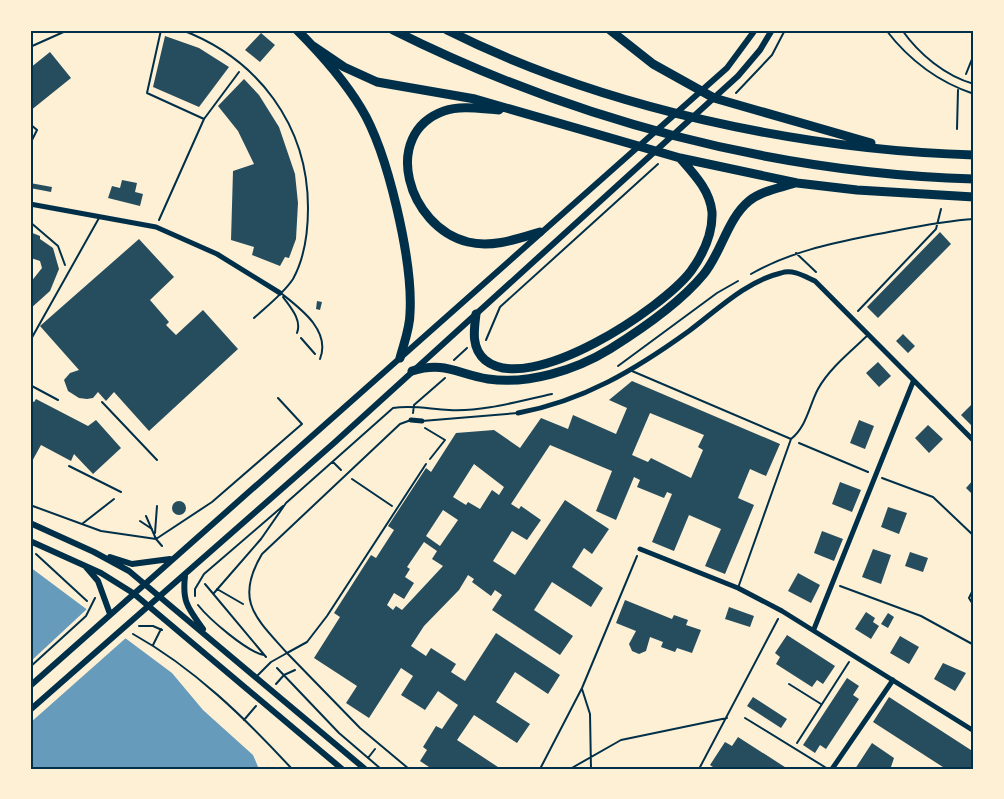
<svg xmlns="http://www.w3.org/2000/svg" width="1004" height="799" font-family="'Roboto Condensed',sans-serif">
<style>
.water{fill:#669bbc}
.pier{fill:#fdf0d5}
.building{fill:#264d5e;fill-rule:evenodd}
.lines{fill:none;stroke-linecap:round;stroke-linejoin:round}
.path{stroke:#003049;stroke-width:2}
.service{stroke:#003049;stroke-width:2}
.minor{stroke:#003049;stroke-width:5}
.tertiary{stroke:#003049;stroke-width:6}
.motorway{stroke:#003049;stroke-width:9}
.neatline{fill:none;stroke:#003049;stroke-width:2}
</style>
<rect width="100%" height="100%" fill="#fdf0d5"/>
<path class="water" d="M30 567 172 673 203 710 253 755 259 769H30Z"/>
<path class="pier" d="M88 608 127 637 30 723V662Z"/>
<path class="building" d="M261 33 275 45 260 62 245 50Z
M165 36 199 48 229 67 199 107 153 87Z
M50 52 71 78 30 111V68Z
M244 79 259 95 279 127 295 174 298 203 296 239 289 258 285 257 280 266 252 255 254 247 231 240 233 171 254 164 238 131 218 106Z
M122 180 137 183 135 192 143 194 140 206 108 198 112 186 120 188Z
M30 183 52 187 51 192 30 188Z
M30 232 40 236V239L53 248 59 269 50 291 30 309V283L42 268 40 261 31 258Z
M940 232 951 244 878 318 867 307Z
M139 239 174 277 150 300 169 322 166 325 176 335 203 310 238 349 149 431 114 392 106 401 98 392 93 398 87 399 79 398 68 391 64 380 70 373 79 370 40 326Z
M317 301 322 302 320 310 316 309Z
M903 334 915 346 908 353 896 341Z
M878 362 891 376 879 387 866 373Z
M632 381 780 444 766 476 750 469 738 498 754 505 725 574 705 566 721 529 689 515 674 551 652 542 672 494 667 492 664 498 637 487 640 480 634 477 616 520 596 511 612 471 550 445 511 504 519 509 521 506 541 520 527 540 512 531 493 561 515 575 565 500 609 529 592 554 584 548 572 567 603 588 591 607 552 582 534 610 573 636 560 655 492 610 502 595 495 590 491 596 472 582 474 579 468 575 459 590 424 626 411 646 426 656 431 648 456 664 451 672 465 681 496 633 560 675 548 694 515 672 496 702 530 724 517 743 474 715 457 740 501 769H432L420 761 427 750 423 747 436 726 442 729 458 705 438 691 425 710 414 703 401 695 413 676 401 668 369 718 346 703 357 686 314 658 340 617 334 613 371 555 376 558 394 530 388 526 426 468 431 472 456 433 494 430 520 448 541 418 568 429 573 415 616 434 627 408 609 400ZM650 413 704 435 698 447 703 450 691 478 651 458 648 462 632 455ZM474 464 504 487 499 495 492 490 480 509 468 502 466 505 453 497ZM443 510 458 520 440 546 426 536ZM424 542 437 551 432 559 443 566 402 610 396 606 393 610 387 605 394 593 404 599 414 583 405 577 410 569 407 567Z
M36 399 88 426 96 420 121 448 93 474 74 454 71 461 41 445 30 465V400L34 402Z
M974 402V428L961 415Z
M859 420 874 426 865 449 850 443Z
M928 425 943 439 929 453 915 438Z
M974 479V496L966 488Z
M840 482 861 490 852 512 832 504Z
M172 508a7 7 0 1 1 14 0a7 7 0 1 1-14 0Z
M888 507 907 513 899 534 881 527Z
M822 531 843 539 834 561 814 553Z
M873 549 891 555 881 584 862 577Z
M910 552 928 558 923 572 905 566Z
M798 573 820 585 811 603 788 591Z
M625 600 672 619 674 615 688 620 686 625 701 630 692 653 677 648 675 652 661 647 663 642 650 637 646 651 639 654 632 651 629 644 636 631 616 623Z
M729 607 754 616 750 627 725 619Z
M866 612 875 618 873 622 879 626 871 639 855 629Z
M888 613 894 617 888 628 881 624Z
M787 635 835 666 823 684 817 680 812 687 776 664 780 657 775 653Z
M900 636 919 647 909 664 890 653Z
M943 663 966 673 955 691 934 679Z
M847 678 859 686 853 695 859 699 826 749 820 745 815 753 803 745Z
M753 697 787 719 781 728 747 706Z
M889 697 974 752V769H946L873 722Z
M738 737 788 769H716L710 765 725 742 732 746Z
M872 743 894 758 891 767 855 769Z"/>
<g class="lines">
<path class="path" d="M161 30 147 93 204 119 239 72
M886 30C909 60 938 82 974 94
M966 74 974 54
M736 93 772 55 785 30
M30 124 37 130 30 144
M957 129 958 90
M159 220 204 119
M30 222 58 246 65 265
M796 253 816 272
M751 274C791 251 834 243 878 234 910 228 941 221 974 219
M858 311 936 229 941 209
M301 338 315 354
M486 340 500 307 658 164
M454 360 467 348
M618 366 717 293 738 281
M102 402 157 460
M413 413 414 405 445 378
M425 428 445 440 430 459
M799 443 868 472
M333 462 341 470
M69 466 121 492
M882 478 933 497 974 536
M352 479 392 506
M30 505 101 531 156 539 162 546
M146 516 156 539 212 502 302 424 278 398
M140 521 152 529
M82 524 114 499
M155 533 157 506
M36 554 87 601
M205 584 266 657
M840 586 921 616 974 645
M974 588 969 598 974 606
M217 589 243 604
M214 593 261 539 286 503 393 408C413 405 429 409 449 410 483 412 519 401 552 394
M195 596V589L204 574 283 506
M198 605C209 619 247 652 264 655
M139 626H153L162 630
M133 634C194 668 245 718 292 769
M153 645 161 629
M30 667 86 616 95 598
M277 668 339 733 381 769
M276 684 284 675 295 670
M789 684 821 704
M582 689 590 714 591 769
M244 720 256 706
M797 743 849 662
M368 758 375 749
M540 769 582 688 637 556
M570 769 621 740 727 718
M699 769 778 619"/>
<path class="service" d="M182 30C258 59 308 125 308 208 308 231 304 259 293 279 284 293 266 307 254 318
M902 30C919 54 945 76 974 84
M30 47 68 30
M282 294C301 309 331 331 320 359
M283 297C291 308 302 320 297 333
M30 341 99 218
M632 371 791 439
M30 385 58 400
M422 421 518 413
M738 588 791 439C807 426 809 406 818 389 829 369 850 352 867 336
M257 676 271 662 287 653C256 618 234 601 262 554L400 424 411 420
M745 718 828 769
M409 769 360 728 287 653 307 642 327 616 426 464"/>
<path class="minor" d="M30 204 156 227 217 254 280 293
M518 413C583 401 635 370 689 331 716 311 746 281 781 273 793 269 804 276 815 281L974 441
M411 420 422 421
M640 549 738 588 782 611 974 731
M814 629 913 382
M832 769 893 680"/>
<path class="tertiary" d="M30 523 94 552 129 571 365 769
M30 541 101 573 133 593 342 769
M110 557 132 564 170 559
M86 567 98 581 110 614
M185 576C182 602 188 608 203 629
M30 686 727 68 755 30
M30 710 334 443 738 76 760 50 772 30"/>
<path class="motorway" d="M297 30C321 54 344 80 361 108 388 152 413 262 410 313 410 328 404 343 400 358
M393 30C573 120 772 173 974 179
M447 30C602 108 801 150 974 155
M610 30 653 64 714 98 871 143
M313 46 344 67 377 82 475 99 680 158 797 183 857 190 974 197
M499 110C482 109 461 105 444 111 380 134 408 227 468 242 492 248 517 239 540 232
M476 314C474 330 471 348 485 360 530 397 663 308 691 271 704 253 713 234 712 212 710 190 693 173 680 158
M412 371C445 361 457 374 488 379 528 385 576 370 610 349 642 329 679 304 703 275 721 254 727 219 749 201 761 191 780 188 795 183"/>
</g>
<rect width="1004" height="799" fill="none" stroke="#fdf0d5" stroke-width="63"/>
<rect x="32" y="32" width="940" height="736" class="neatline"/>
</svg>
